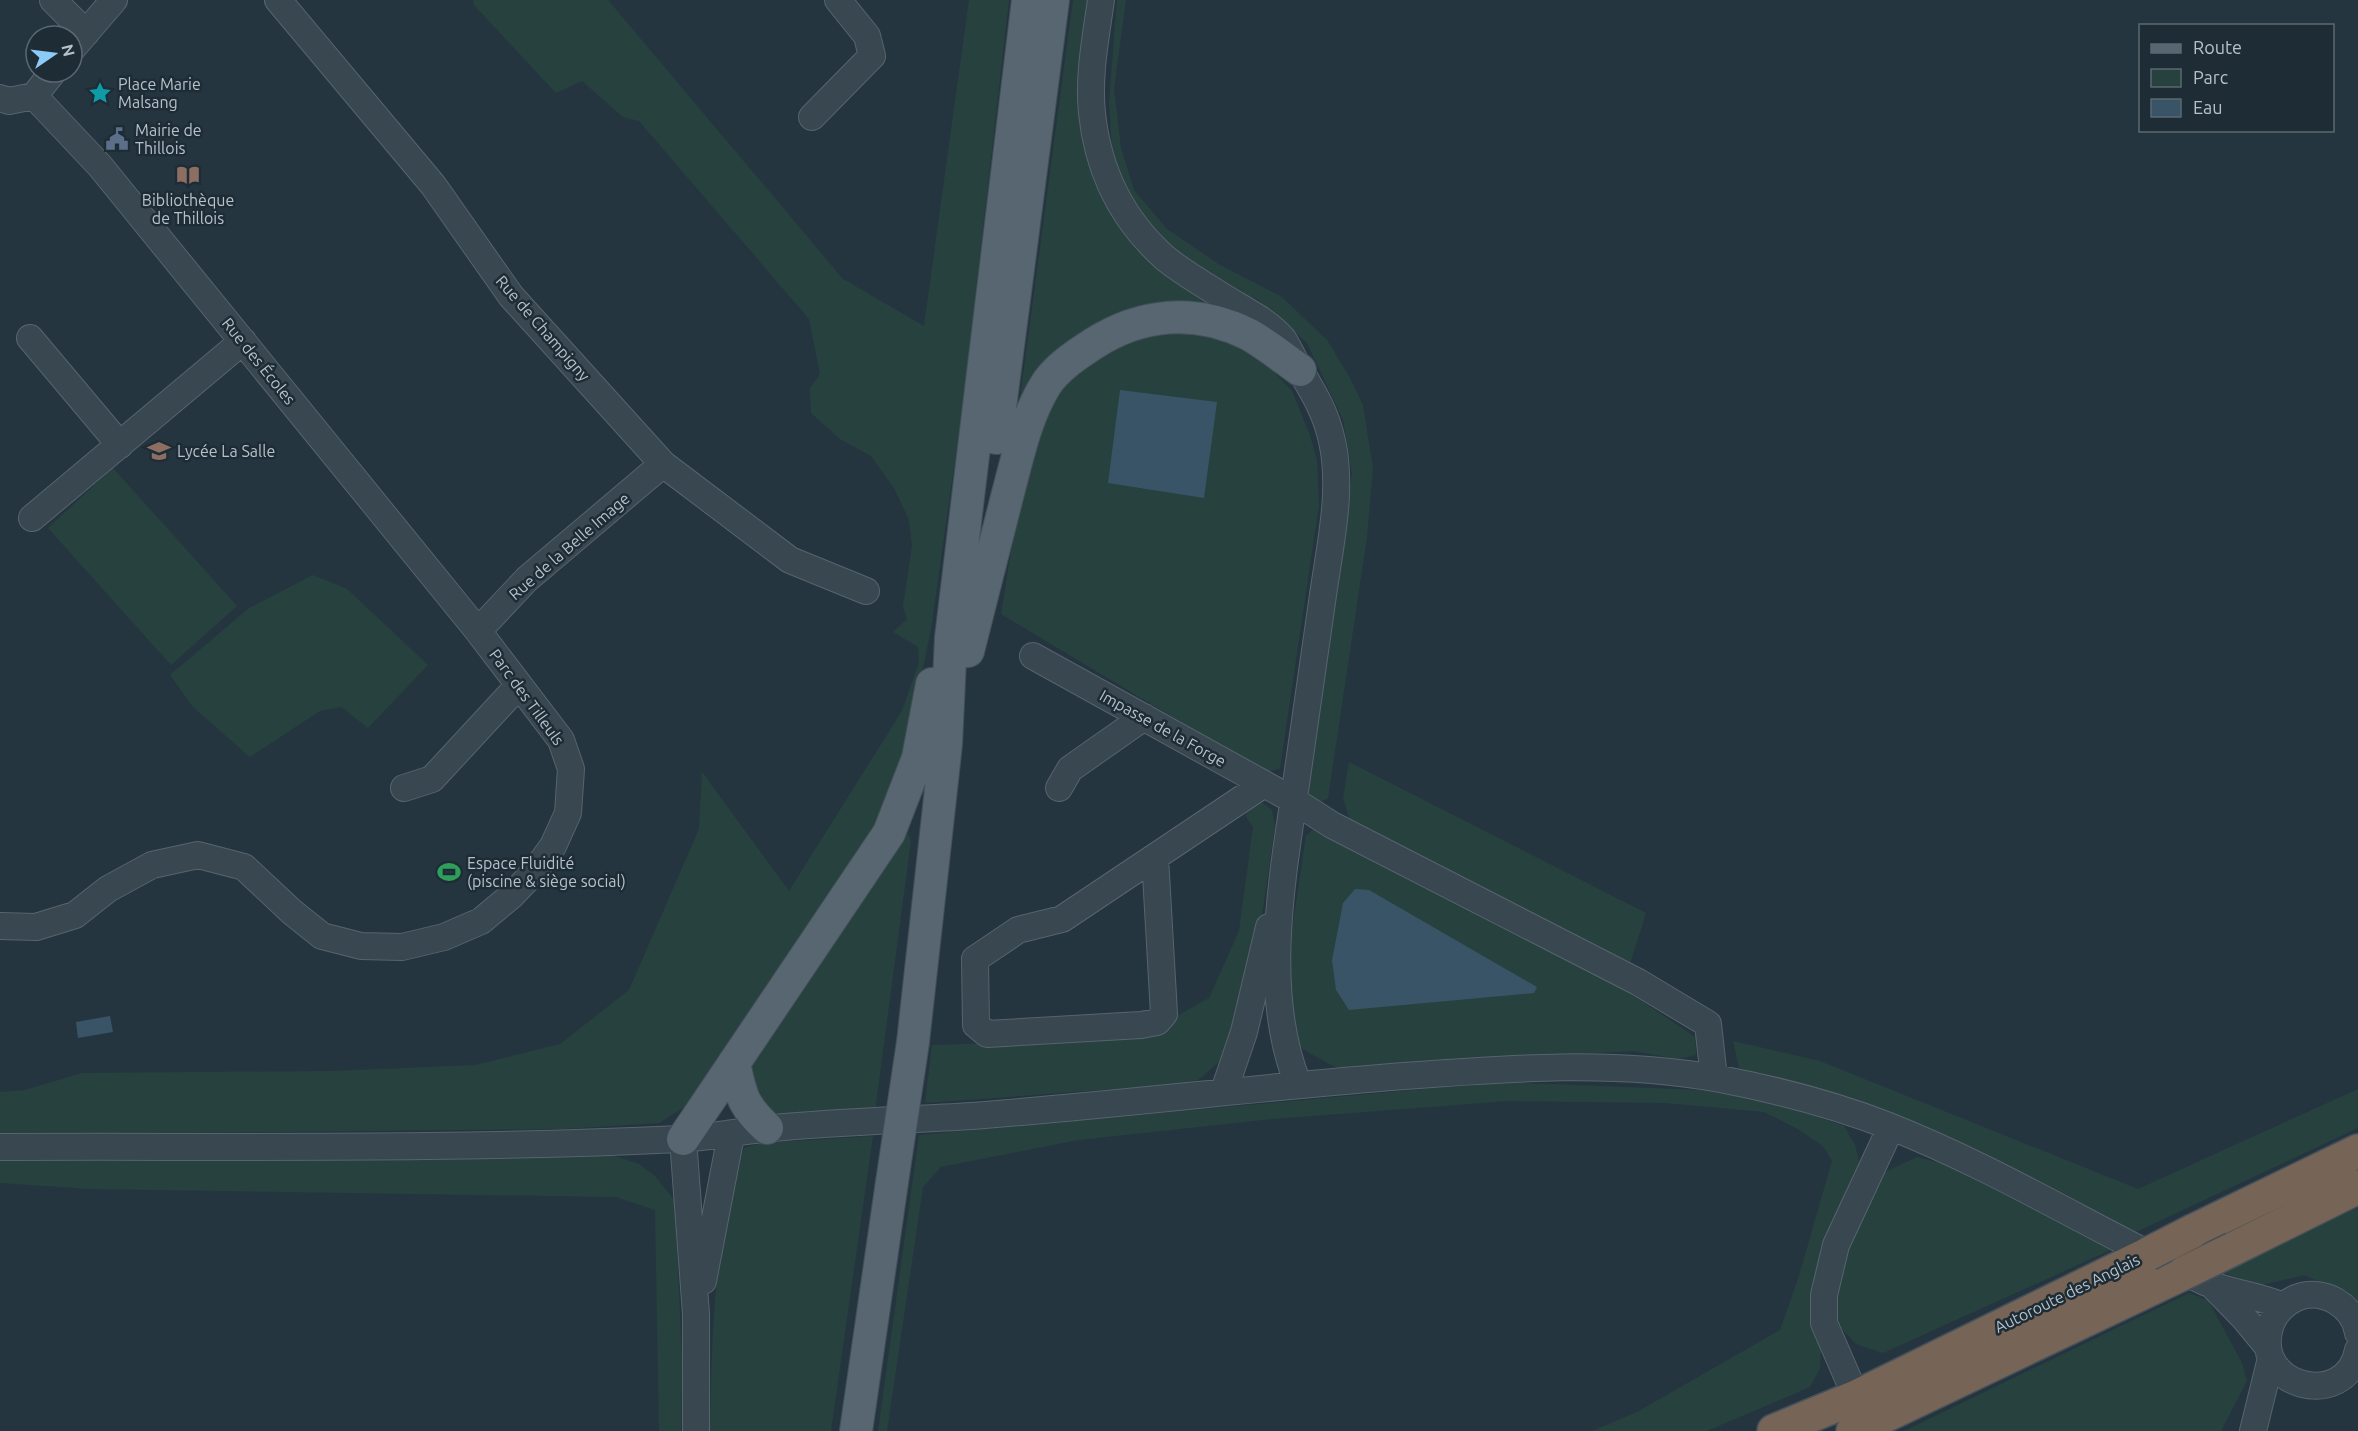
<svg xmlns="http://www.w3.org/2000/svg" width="2358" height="1431" font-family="Ubuntu,sans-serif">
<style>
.green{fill:#27413f}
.water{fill:#395467}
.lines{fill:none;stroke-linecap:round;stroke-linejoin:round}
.minor-casing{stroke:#57646d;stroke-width:28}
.major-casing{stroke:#435059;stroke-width:34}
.highway-casing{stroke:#44515a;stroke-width:36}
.minor{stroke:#394750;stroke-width:26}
.major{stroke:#576670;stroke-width:32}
.highway{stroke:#766456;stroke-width:33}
.major-bridge-casing{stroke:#435059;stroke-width:34;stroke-linecap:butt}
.highway-bridge-casing{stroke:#44515a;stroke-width:36;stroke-linecap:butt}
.major-bridge{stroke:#576670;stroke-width:32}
.highway-bridge{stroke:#766456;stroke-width:33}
.labels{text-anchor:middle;stroke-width:5;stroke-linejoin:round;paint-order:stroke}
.poi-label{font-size:16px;fill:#b6c1ca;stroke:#1e2c35;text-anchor:start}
.street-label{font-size:16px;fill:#b6c1ca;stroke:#1e2c35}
</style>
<rect width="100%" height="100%" fill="#253540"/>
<path class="green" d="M473 0H608L843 279 924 326 969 0H1009L963 403 931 629 905 756 868 846 689 1104 659 1123 564 1129 0 1135V1092L25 1090 82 1073 333 1071 476 1065 560 1044 629 990 699 829 702 772 789 891 902 711 919 662 918 647 893 632 907 619 903 606 912 546 909 520 894 488 871 456 840 439 811 413 810 388 820 374 809 319 639 121 623 117 582 81 556 93 474 5Z
M1073 0H1092L1088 151 1215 306 1042 371 1020 398Z
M1117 0H1126L1114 89 1121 148 1134 190 1167 229 1220 265 1282 297 1327 340 1350 378 1363 405 1373 468 1367 537 1328 798 1321 802 1309 799 1307 786 1352 474 1343 420 1307 343 1258 300 1219 284 1156 237 1117 178 1112 154 1109 101Z
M1171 329 1235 342 1267 364 1292 391 1310 435 1317 461 1319 505 1280 768 1266 773 1001 614 1021 491 1034 431 1068 381 1112 344Z
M113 468 237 606 171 665 48 528Z
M313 575 347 589 428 665 368 728 341 707 320 711 250 757 193 707 170 675 249 608Z
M1349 762 1646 913 1629 967 1350 821 1343 798Z
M1259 800 1272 810 1275 826 1263 909 1235 1027 1219 1062 1198 1080 1183 1084 925 1103 932 1045 1136 1039 1209 998 1239 931 1253 827 1245 815Z
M1315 827 1618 985 1695 1037 1696 1055 1678 1059 1633 1051 1339 1069 1302 1049 1287 1018 1284 983 1306 836Z
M908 834 911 841 875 1111 779 1114 757 1106 747 1069 888 852Z
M1733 1041 1820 1061 2138 1189 2358 1089V1128L2136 1232 1911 1123 1739 1068Z
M1500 1082 1700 1090 1778 1103 1844 1126 1855 1145 1861 1169 1821 1342 1820 1368 1810 1387 1707 1431H1592L1637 1412 1780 1330 1798 1279 1832 1161 1823 1146 1798 1129 1764 1112 1665 1103 1508 1101 1273 1119 1078 1140 941 1167 923 1187 887 1431H878L919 1135Z
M873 1136 831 1431H710C712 1337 713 1238 744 1148L761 1143Z
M612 1155 639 1164 655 1176 675 1201 682 1361 681 1431H659L655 1210 616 1197 91 1189 0 1183V1156Z
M1917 1157 1944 1164 2113 1249 1883 1353 1856 1344 1841 1328 1833 1310 1835 1268 1883 1173Z
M2358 1207V1307L2346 1293 2304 1275 2258 1286 2222 1272Z
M2189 1293 2208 1300 2242 1363 2247 1381 2221 1431H1904Z"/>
<path class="water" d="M1120 390 1217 402 1204 498 1108 483Z
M1355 889 1369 890 1537 987 1534 993 1349 1010 1336 990 1332 960 1343 903Z
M110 1016 113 1032 78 1038 76 1022Z"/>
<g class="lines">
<g class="minor-casing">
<path id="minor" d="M53 0 86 33
M278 0 433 185 511 296 663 464 790 560 866 591
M1101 0C1096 36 1088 76 1092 113 1098 171 1121 219 1165 258 1183 273 1205 285 1225 298 1244 310 1268 321 1283 339 1288 347 1293 357 1297 365 1312 390 1326 412 1332 441 1343 490 1330 545 1323 595 1314 658 1305 721 1296 784 1282 879 1261 992 1298 1084
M72 49 114 0
M0 98 9 101 34 96 53 72
M812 117 872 56 867 36 838 0
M30 338 120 445
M32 518 243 341
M478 631 527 579 663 464
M1033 656 1293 800 1332 825 1638 982 1708 1024 1714 1078
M404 788 432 779 519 685
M1059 788 1070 769 1144 717
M1155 857 1164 1014 1157 1022 1141 1025 987 1034 976 1025 975 959 1018 930 1062 919 1264 784
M0 926 36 927 75 915 108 889 152 865 198 855 244 867 292 912 322 936 361 946 402 947 444 937 481 921 511 896 534 872 553 846 568 813 571 769 561 740 478 631 100 166 34 96
M1224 1091 1244 1032 1269 927
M683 1139 696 1314V1431
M0 1147C227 1146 454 1150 680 1139 712 1137 742 1131 773 1128 839 1122 906 1120 972 1116 1116 1105 1260 1087 1404 1076 1509 1068 1616 1060 1720 1079 1778 1090 1835 1105 1889 1126 1998 1169 2099 1232 2205 1282 2229 1293 2258 1295 2283 1306
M703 1281 731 1135
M2213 1286 2245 1319 2268 1347
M2358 1333C2354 1305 2322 1287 2296 1298 2285 1303 2275 1313 2271 1324 2249 1388 2347 1411 2358 1350
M1856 1397 1824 1323V1295L1836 1245 1891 1127
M2253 1431 2271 1358"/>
</g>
<g class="major-casing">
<path id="major" d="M996 438 1053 0
M968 651C981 600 994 549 1007 497 1017 460 1025 419 1045 386 1055 369 1076 355 1093 344 1141 313 1195 308 1248 334 1266 344 1283 358 1300 370
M913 1042 946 744 951 638 1028 0
M734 1063C741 1095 742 1105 767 1128
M683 1139 889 833 918 758 932 684
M856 1431 892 1182"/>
</g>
<g class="highway-casing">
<path id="highway" d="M2193 1231 2358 1151
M2233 1249 2358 1187
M1774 1431 1856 1397 2148 1254
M1853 1431 2184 1273"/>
</g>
<use href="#minor" class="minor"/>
<use href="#major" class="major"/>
<use href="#highway" class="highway"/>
<g class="major-bridge-casing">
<path id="major-bridge" d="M892 1182 913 1042"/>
</g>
<g class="highway-bridge-casing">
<path id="highway-bridge" d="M2148 1254 2193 1231
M2184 1273 2233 1249"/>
</g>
<use href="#major-bridge" class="major-bridge"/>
<use href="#highway-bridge" class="highway-bridge"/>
</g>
<defs>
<g id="sight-bare" transform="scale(1.8)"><path d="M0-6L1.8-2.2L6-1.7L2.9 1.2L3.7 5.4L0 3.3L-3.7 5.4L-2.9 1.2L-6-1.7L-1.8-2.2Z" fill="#0f9aa8" stroke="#1e2c35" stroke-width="2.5" paint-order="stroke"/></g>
<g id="civic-bare" transform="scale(1.8)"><path d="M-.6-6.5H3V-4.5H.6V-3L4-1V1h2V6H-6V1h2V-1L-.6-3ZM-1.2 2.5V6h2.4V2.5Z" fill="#5c6f8a" stroke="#1e2c35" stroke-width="2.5" paint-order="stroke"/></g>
<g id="library-bare" transform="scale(1.8)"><path d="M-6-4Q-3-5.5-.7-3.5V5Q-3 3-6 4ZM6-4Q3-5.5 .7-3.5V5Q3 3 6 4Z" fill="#8d6e63" stroke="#1e2c35" stroke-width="2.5" paint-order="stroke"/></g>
<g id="school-bare" transform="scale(1.8)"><path d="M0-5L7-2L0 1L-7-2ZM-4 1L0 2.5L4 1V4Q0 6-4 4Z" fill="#8d6e63" stroke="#1e2c35" stroke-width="2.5" paint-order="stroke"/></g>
<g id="stadium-bare" transform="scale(1.8)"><path d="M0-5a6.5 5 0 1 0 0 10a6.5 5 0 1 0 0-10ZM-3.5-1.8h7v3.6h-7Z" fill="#2e9e5b" stroke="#1e2c35" stroke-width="2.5" paint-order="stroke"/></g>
</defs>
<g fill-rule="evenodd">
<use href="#sight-bare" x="100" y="93"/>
<use href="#civic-bare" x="117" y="139"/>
<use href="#library-bare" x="188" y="175"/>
<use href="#school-bare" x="159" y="451"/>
<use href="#stadium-bare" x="449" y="872"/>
</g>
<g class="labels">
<g class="poi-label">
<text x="118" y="90">Place Marie<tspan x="118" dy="18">Malsang</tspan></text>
<text x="135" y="136">Mairie de<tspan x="135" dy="18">Thillois</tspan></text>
<text x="188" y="206" text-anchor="middle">Bibliothèque<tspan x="188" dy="18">de Thillois</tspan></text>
<text x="177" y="457">Lycée La Salle</text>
<text x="467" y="869">Espace Fluidité<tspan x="467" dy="18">(piscine &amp; siège social)</tspan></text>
</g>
<g class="street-label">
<text transform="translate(543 328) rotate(49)" y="6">Rue de Champigny</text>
<text transform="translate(259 361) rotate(51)" y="6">Rue des Écoles</text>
<text transform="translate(569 546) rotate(-41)" y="6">Rue de la Belle Image</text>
<text transform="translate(527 697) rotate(54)" y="6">Parc des Tilleuls</text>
<text transform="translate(1163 728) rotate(29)" y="6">Impasse de la Forge</text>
<text transform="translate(2067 1293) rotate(-26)" y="6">Autoroute des Anglais</text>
</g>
</g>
<rect x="2139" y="24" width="195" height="108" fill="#1e2c35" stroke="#5b6871" stroke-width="1.5"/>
<rect x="2151" y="44" width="30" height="9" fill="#576670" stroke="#5b6871" stroke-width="1.5"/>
<text x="2193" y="54" font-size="18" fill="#b6c1ca">Route</text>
<rect x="2151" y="69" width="30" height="18" fill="#27413f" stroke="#5b6871" stroke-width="1.5"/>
<text x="2193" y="84" font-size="18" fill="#b6c1ca">Parc</text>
<rect x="2151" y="99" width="30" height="18" fill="#395467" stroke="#5b6871" stroke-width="1.5"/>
<text x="2193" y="114" font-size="18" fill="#b6c1ca">Eau</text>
<g transform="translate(54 54) rotate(76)"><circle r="28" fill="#1e2c35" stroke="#5b6871" stroke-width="1.5"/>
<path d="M0-4.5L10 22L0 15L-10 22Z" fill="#8ccaf8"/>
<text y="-9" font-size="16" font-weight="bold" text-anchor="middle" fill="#b6c1ca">N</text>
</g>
</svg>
